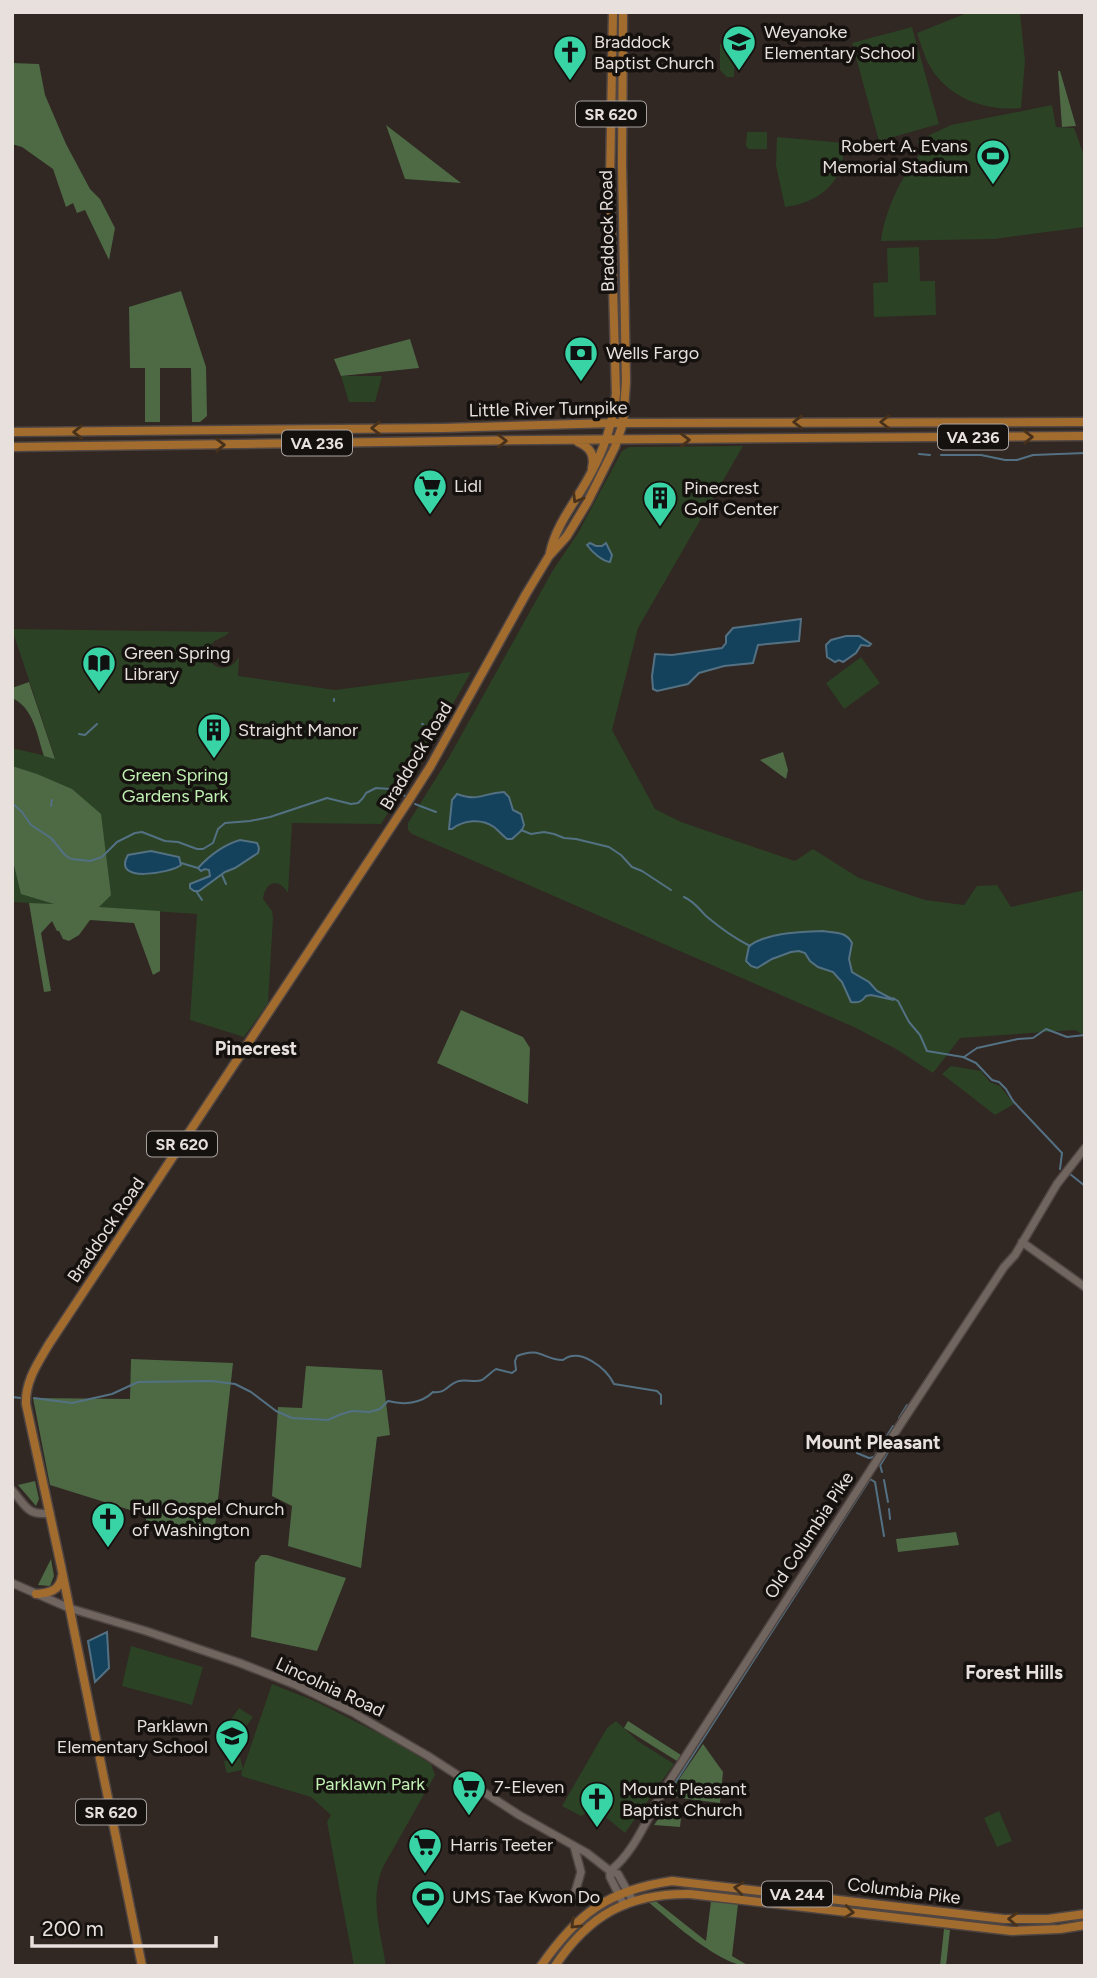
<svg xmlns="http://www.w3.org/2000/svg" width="1097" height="1978" font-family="Figtree,sans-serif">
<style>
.green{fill:#2b4225}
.forest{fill:#4d6a45}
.water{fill:#14425c;stroke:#537183;stroke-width:2}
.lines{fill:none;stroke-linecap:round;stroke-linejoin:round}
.stream{stroke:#537183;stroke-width:2}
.secondary-casing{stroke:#4f4542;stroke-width:10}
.primary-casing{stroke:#4f4542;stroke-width:11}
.secondary{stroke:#716560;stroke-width:7}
.primary{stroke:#a36c2f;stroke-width:8}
.oneway{stroke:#47311a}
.labels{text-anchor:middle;stroke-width:7;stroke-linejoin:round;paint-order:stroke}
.shield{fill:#15110f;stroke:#a8a29f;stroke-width:2}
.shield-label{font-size:16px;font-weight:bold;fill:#e7e0dd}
.poi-label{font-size:18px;fill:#e7e0dd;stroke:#15110f;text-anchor:start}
.street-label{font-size:18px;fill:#e7e0dd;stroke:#15110f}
.park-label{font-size:18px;fill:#c0f0b2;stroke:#15110f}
.neighbourhood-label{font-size:19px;font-weight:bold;fill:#e7e0dd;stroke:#15110f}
</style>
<rect width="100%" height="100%" fill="#312723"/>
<path class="green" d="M974 12 1020 13 1025 61 1021 108C983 112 943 96 926 59 923 51 920 42 917 33L967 13Z
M912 27 939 124 879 141 852 43Z
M720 44H732L735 48 734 77H727L720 70Z
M1052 105 1056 127 1074 128 1085 158V227L994 239 881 241C884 213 903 171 923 151L917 141 951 125Z
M747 132H767V149H749L746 146Z
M777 137 844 143C843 150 844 159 841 166 834 191 810 204 785 207L776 165Z
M919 247 920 281H935L936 315 874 317 873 283 888 282 887 248Z
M341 376H382L375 402H349Z
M743 446 638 628 612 730 655 809 681 822 795 861 813 849 859 878 925 900 964 905 977 886 997 885 1011 907 1085 890V1036L1075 1030 960 1038 933 1073 896 1049 854 1027 412 834 408 830V823L448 759 553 570 578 533 622 451 629 447Z
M12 629 229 632C224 639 215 638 211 645 200 663 226 679 239 657L238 676 335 690 471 672 414 773 381 824 292 823 288 893C278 877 265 882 263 899L272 911 273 918 268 1003 244 1037 190 1020 197 914 13 902 12 748 55 758Z
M861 657 880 683 844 709 826 683Z
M951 1066 981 1071 990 1082 1000 1086 1014 1104 995 1115 942 1074Z
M131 1646 203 1667 192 1705 122 1686Z
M272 1684 317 1702 392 1740 431 1764 435 1775 383 1867C369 1899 381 1933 386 1966H354L327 1822 331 1815 311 1797 244 1777 241 1775 242 1770 228 1773 226 1771 224 1761 240 1757 243 1769Z
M239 1708 253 1717 240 1735 226 1726Z
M616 1721 639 1742 674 1764 625 1833 602 1814 590 1811 581 1816 562 1806 607 1728Z
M999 1811 1012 1841 997 1847 984 1818Z"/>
<path class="forest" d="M12 63 39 64 45 95 66 144 90 189 100 199 115 228 109 260 85 210 77 213 73 203 66 207 53 169 22 147 12 144Z
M1058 71H1060L1076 126 1062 127Z
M386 125 461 183 405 179Z
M181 291 206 367 207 416 200 422H192L191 368H160V422H145V368H130L129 307Z
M410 339 419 368 341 376 334 359Z
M29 682 55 759 44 756C37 735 34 708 12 698V688Z
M783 752 788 770 786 779 760 760Z
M12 766 37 774 72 789 101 814 111 895 99 907 160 911V971L153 975 134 923 90 920 79 935 69 941 63 939 59 931H57L52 921 41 933 51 991 44 992 29 903 54 904 21 894 12 857Z
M461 1010 523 1037 530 1048 528 1104 437 1063Z
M131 1359 233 1363 214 1536 192 1529 146 1524V1515L50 1485 33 1398 130 1399Z
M306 1366 382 1370 390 1435 377 1437 361 1568 288 1546 292 1506 272 1496 278 1407 302 1408Z
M35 1481 39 1499 36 1506 18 1485Z
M956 1532 959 1545 898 1552 896 1539Z
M261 1555H267L346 1578 317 1651 251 1637 255 1563Z
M51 1559 54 1576 50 1586 38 1585Z
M628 1721 681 1755 677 1761 624 1728Z
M703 1744 723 1772 720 1803 672 1797 671 1791Z
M661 1815 681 1818 680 1827 654 1825Z
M653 1899 706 1941 711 1901 738 1904 732 1956 749 1966C720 1966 670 1920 647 1901Z
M944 1929 950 1930 946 1966H940Z"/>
<path class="water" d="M590 543 596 546H602L606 543 612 555 610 562C602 561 592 552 587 545Z
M801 619 799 641 758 645 753 663 724 666 699 673 688 684 657 691 653 689 652 676 655 654 672 655 722 648 726 643V636L733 628Z
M846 636H859L871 644 869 646 861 645 856 653 843 662 839 660 835 662 827 657 826 645 831 640Z
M504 792 509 797 513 810 521 814 524 825 522 830 512 839H507C502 835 499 831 494 827 482 818 463 820 452 829H449L452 800 457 794C480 802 482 793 504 792Z
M240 840 257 843 259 848 258 853 235 868 225 872 199 891H194L190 888V884L210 876 209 870 205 869 201 871 198 868C210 855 223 845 240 840Z
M151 851 179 857 181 865C171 873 111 884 128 855Z
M823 931C834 933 846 931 852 943L849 959 852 972 869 982 877 991 894 1000 871 995 866 996C862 1002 858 1003 851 1002L842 982 833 972 818 967 810 961 805 953 799 951 791 952 772 959 757 968 751 966 746 961 749 946C768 932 800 932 823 931Z
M107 1632 109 1668 95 1682 88 1641Z"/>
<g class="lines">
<path class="stream" d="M919 454 930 455
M941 455H981L1005 460H1017L1033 455 1085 453
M208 655V657
M334 701V699
M446 708 447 706
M422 724H423
M79 734 85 735 97 724
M12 803 22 812 31 825 51 838 65 855 71 859 90 861 102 857 117 842 135 833 142 832 165 841 178 842 197 849H203L213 843 218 829 225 823 250 821 270 817 327 798 351 804 358 803 363 798 366 793 376 788 390 789 405 796
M415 804 436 812
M51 806 52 800
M521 830 531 834 544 832 554 834 564 838 576 839 609 847 621 855 632 867 642 871 671 890
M181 863 198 868
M222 875 226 884
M196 891 202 900
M684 897C695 902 698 908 706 916 719 927 734 938 750 946
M893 998 898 1001 909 1022 920 1035 927 1051 963 1057 976 1063 992 1080 999 1082 1006 1089 1013 1101 1062 1153 1060 1169
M964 1057 977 1048 1018 1039 1033 1038 1046 1029 1067 1037 1085 1035
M1070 1174 1085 1186
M12 1397 21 1398
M34 1398 72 1403 112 1394 138 1382 212 1381 235 1384 251 1392 276 1411 292 1418 328 1420 339 1415 352 1411 369 1412 380 1409 388 1401C403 1405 421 1404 433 1392 447 1394 447 1384 459 1381 466 1379 475 1383 482 1380 487 1377 491 1372 496 1369L512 1373 516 1370 515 1361 517 1356C541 1346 543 1360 563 1360 580 1347 606 1368 614 1384L657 1391 661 1395V1404
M899 1418 907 1405
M857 1453 869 1458 874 1457 893 1426
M881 1464 888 1452
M880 1465 882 1472
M884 1480 888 1502
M889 1509 890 1519
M671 1789 870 1479 875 1482 884 1536"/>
<g class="secondary-casing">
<path id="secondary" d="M1022 1242 1085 1287
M12 1490C26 1506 27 1516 50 1513
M12 1583 69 1608 146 1631 240 1663 296 1685 352 1712 428 1756 519 1815 587 1853 610 1871 618 1874 633 1901
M574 1846 581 1872 574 1896
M610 1871C636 1851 649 1813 667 1785L879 1457 1004 1267 1015 1255 1057 1184 1085 1148
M610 1871V1877L624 1905"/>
</g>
<g class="primary-casing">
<path id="primary" d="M12 432 443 428 612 423 1085 422
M578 442C590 447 595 455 592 468
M12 447 534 440 1085 436
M550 553C556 523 579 498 592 471 605 447 613 421 616 394L610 181 613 12
M36 1594C49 1593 60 1591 62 1576
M142 1966 61 1566 26 1404C25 1381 38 1363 49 1344L409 800 430 767 526 594 549 556 567 536 587 503 615 447 623 423 626 382 622 163 623 12
M541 1966C577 1914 608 1890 672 1881L1004 1919H1048L1085 1914
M555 1966C589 1915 628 1893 690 1894L1012 1931 1060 1929 1085 1925"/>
</g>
<use href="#secondary" class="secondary"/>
<use href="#primary" class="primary"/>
</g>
<defs><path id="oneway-chevron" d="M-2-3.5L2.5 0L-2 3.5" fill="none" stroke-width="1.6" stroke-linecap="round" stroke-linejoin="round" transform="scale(1.75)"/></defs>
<g class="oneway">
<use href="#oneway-chevron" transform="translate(798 422) rotate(180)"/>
<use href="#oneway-chevron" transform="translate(885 422) rotate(180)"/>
<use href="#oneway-chevron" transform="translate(376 428) rotate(179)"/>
<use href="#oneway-chevron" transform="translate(78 432) rotate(179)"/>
<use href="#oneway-chevron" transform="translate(1028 437) rotate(-1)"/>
<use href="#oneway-chevron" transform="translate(685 440) rotate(-1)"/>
<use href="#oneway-chevron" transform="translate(502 441) rotate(-1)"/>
<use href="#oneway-chevron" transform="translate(220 445) rotate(-1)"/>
<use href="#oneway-chevron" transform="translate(577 498) rotate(121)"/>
<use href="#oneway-chevron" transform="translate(739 1888) rotate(-173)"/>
<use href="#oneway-chevron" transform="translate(849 1912) rotate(7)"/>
<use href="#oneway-chevron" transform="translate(1013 1919) rotate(-178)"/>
<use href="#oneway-chevron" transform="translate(575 1924) rotate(136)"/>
</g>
<defs>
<g id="school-pin" transform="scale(1.75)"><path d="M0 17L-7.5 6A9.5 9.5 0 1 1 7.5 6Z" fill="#39d4a5" stroke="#15110f"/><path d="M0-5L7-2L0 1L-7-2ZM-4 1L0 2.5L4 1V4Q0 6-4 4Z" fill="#111"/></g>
<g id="church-pin" transform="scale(1.75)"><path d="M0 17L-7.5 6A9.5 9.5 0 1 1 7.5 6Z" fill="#39d4a5" stroke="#15110f"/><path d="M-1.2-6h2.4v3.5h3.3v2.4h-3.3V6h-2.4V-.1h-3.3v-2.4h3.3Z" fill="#111"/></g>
<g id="stadium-pin" transform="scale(1.75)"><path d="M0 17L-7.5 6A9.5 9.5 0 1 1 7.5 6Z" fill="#39d4a5" stroke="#15110f"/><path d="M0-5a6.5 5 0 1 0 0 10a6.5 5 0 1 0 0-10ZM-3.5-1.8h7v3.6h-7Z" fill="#111"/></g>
<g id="bank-pin" transform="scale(1.75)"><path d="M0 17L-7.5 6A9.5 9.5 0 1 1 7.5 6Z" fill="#39d4a5" stroke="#15110f"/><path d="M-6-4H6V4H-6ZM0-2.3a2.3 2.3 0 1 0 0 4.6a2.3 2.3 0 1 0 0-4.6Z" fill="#111"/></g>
<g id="supermarket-pin" transform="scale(1.75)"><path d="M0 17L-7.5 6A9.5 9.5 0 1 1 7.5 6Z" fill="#39d4a5" stroke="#15110f"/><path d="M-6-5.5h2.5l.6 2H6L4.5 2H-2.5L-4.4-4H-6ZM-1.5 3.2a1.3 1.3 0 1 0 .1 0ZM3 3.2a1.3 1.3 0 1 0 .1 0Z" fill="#111"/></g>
<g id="building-pin" transform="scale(1.75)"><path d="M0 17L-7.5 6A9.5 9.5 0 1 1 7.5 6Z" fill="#39d4a5" stroke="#15110f"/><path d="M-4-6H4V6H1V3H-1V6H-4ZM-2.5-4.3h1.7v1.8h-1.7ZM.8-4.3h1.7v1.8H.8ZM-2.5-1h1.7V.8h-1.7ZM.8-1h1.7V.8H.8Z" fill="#111"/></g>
<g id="library-pin" transform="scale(1.75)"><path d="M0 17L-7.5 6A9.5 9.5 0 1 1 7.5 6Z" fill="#39d4a5" stroke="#15110f"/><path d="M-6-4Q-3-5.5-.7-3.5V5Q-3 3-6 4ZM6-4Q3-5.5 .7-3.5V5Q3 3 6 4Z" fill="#111"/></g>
</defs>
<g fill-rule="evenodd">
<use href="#school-pin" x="739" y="42"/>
<use href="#church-pin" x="570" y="52"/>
<use href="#stadium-pin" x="993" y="156"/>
<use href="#bank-pin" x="581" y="353"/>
<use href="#supermarket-pin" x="430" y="486"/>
<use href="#building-pin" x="660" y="498"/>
<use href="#library-pin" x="99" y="663"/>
<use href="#building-pin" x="214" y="730"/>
<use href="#church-pin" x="108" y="1519"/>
<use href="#school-pin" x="232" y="1736"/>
<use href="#supermarket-pin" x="469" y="1787"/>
<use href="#church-pin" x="597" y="1799"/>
<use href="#supermarket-pin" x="425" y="1845"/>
<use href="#stadium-pin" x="428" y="1897"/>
</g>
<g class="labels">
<g class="shield">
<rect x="576" y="101.5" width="70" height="25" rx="5"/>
<rect x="938" y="424.5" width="70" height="25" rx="5"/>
<rect x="282" y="430.5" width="70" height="25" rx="5"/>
<rect x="147" y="1131.5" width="70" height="25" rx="5"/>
<rect x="76" y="1799.5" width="70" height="25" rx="5"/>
<rect x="762" y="1881.5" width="70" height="25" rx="5"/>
</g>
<g class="shield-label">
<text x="611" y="120">SR 620</text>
<text x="973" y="443">VA 236</text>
<text x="317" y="449">VA 236</text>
<text x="182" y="1150">SR 620</text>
<text x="111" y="1818">SR 620</text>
<text x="797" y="1900">VA 244</text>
</g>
<g class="poi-label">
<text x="764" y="38">Weyanoke<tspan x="764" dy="21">Elementary School</tspan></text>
<text x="594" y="48">Braddock<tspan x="594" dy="21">Baptist Church</tspan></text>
<text x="968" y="152" text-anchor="end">Robert A. Evans<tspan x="968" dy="21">Memorial Stadium</tspan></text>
<text x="606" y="359">Wells Fargo</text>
<text x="454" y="492">Lidl</text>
<text x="684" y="494">Pinecrest<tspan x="684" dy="21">Golf Center</tspan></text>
<text x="124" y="659">Green Spring<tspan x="124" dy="21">Library</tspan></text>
<text x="238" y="736">Straight Manor</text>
<text x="132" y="1515">Full Gospel Church<tspan x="132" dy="21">of Washington</tspan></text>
<text x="208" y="1732" text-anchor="end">Parklawn<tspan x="208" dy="21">Elementary School</tspan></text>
<text x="494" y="1793">7-Eleven</text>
<text x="622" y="1795">Mount Pleasant<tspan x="622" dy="21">Baptist Church</tspan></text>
<text x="450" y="1851">Harris Teeter</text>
<text x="452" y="1903">UMS Tae Kwon Do</text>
</g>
<g class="street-label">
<text transform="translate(607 231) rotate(-91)" y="6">Braddock Road</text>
<text transform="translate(548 409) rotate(-1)" y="6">Little River Turnpike</text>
<text transform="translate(416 756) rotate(-59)" y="6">Braddock Road</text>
<text transform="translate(106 1230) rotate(-56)" y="6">Braddock Road</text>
<text transform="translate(809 1535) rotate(-57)" y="6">Old Columbia Pike</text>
<text transform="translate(330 1687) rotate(25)" y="6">Lincolnia Road</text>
<text transform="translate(904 1891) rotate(7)" y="6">Columbia Pike</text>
</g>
<g class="park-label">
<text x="175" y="781">Green Spring<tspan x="175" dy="21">Gardens Park</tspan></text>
<text x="370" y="1790">Parklawn Park</text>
</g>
<g class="neighbourhood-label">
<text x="256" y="1055">Pinecrest</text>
<text x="873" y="1449">Mount Pleasant</text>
<text x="1014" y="1679">Forest Hills</text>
</g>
</g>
<rect width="1097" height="1978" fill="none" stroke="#e7e0dd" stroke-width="28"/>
<path d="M32 1936v10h184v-10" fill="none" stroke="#e7e0dd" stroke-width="3.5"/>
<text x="42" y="1936" font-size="21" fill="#e7e0dd" stroke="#15110f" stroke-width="5" paint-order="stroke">200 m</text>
</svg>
